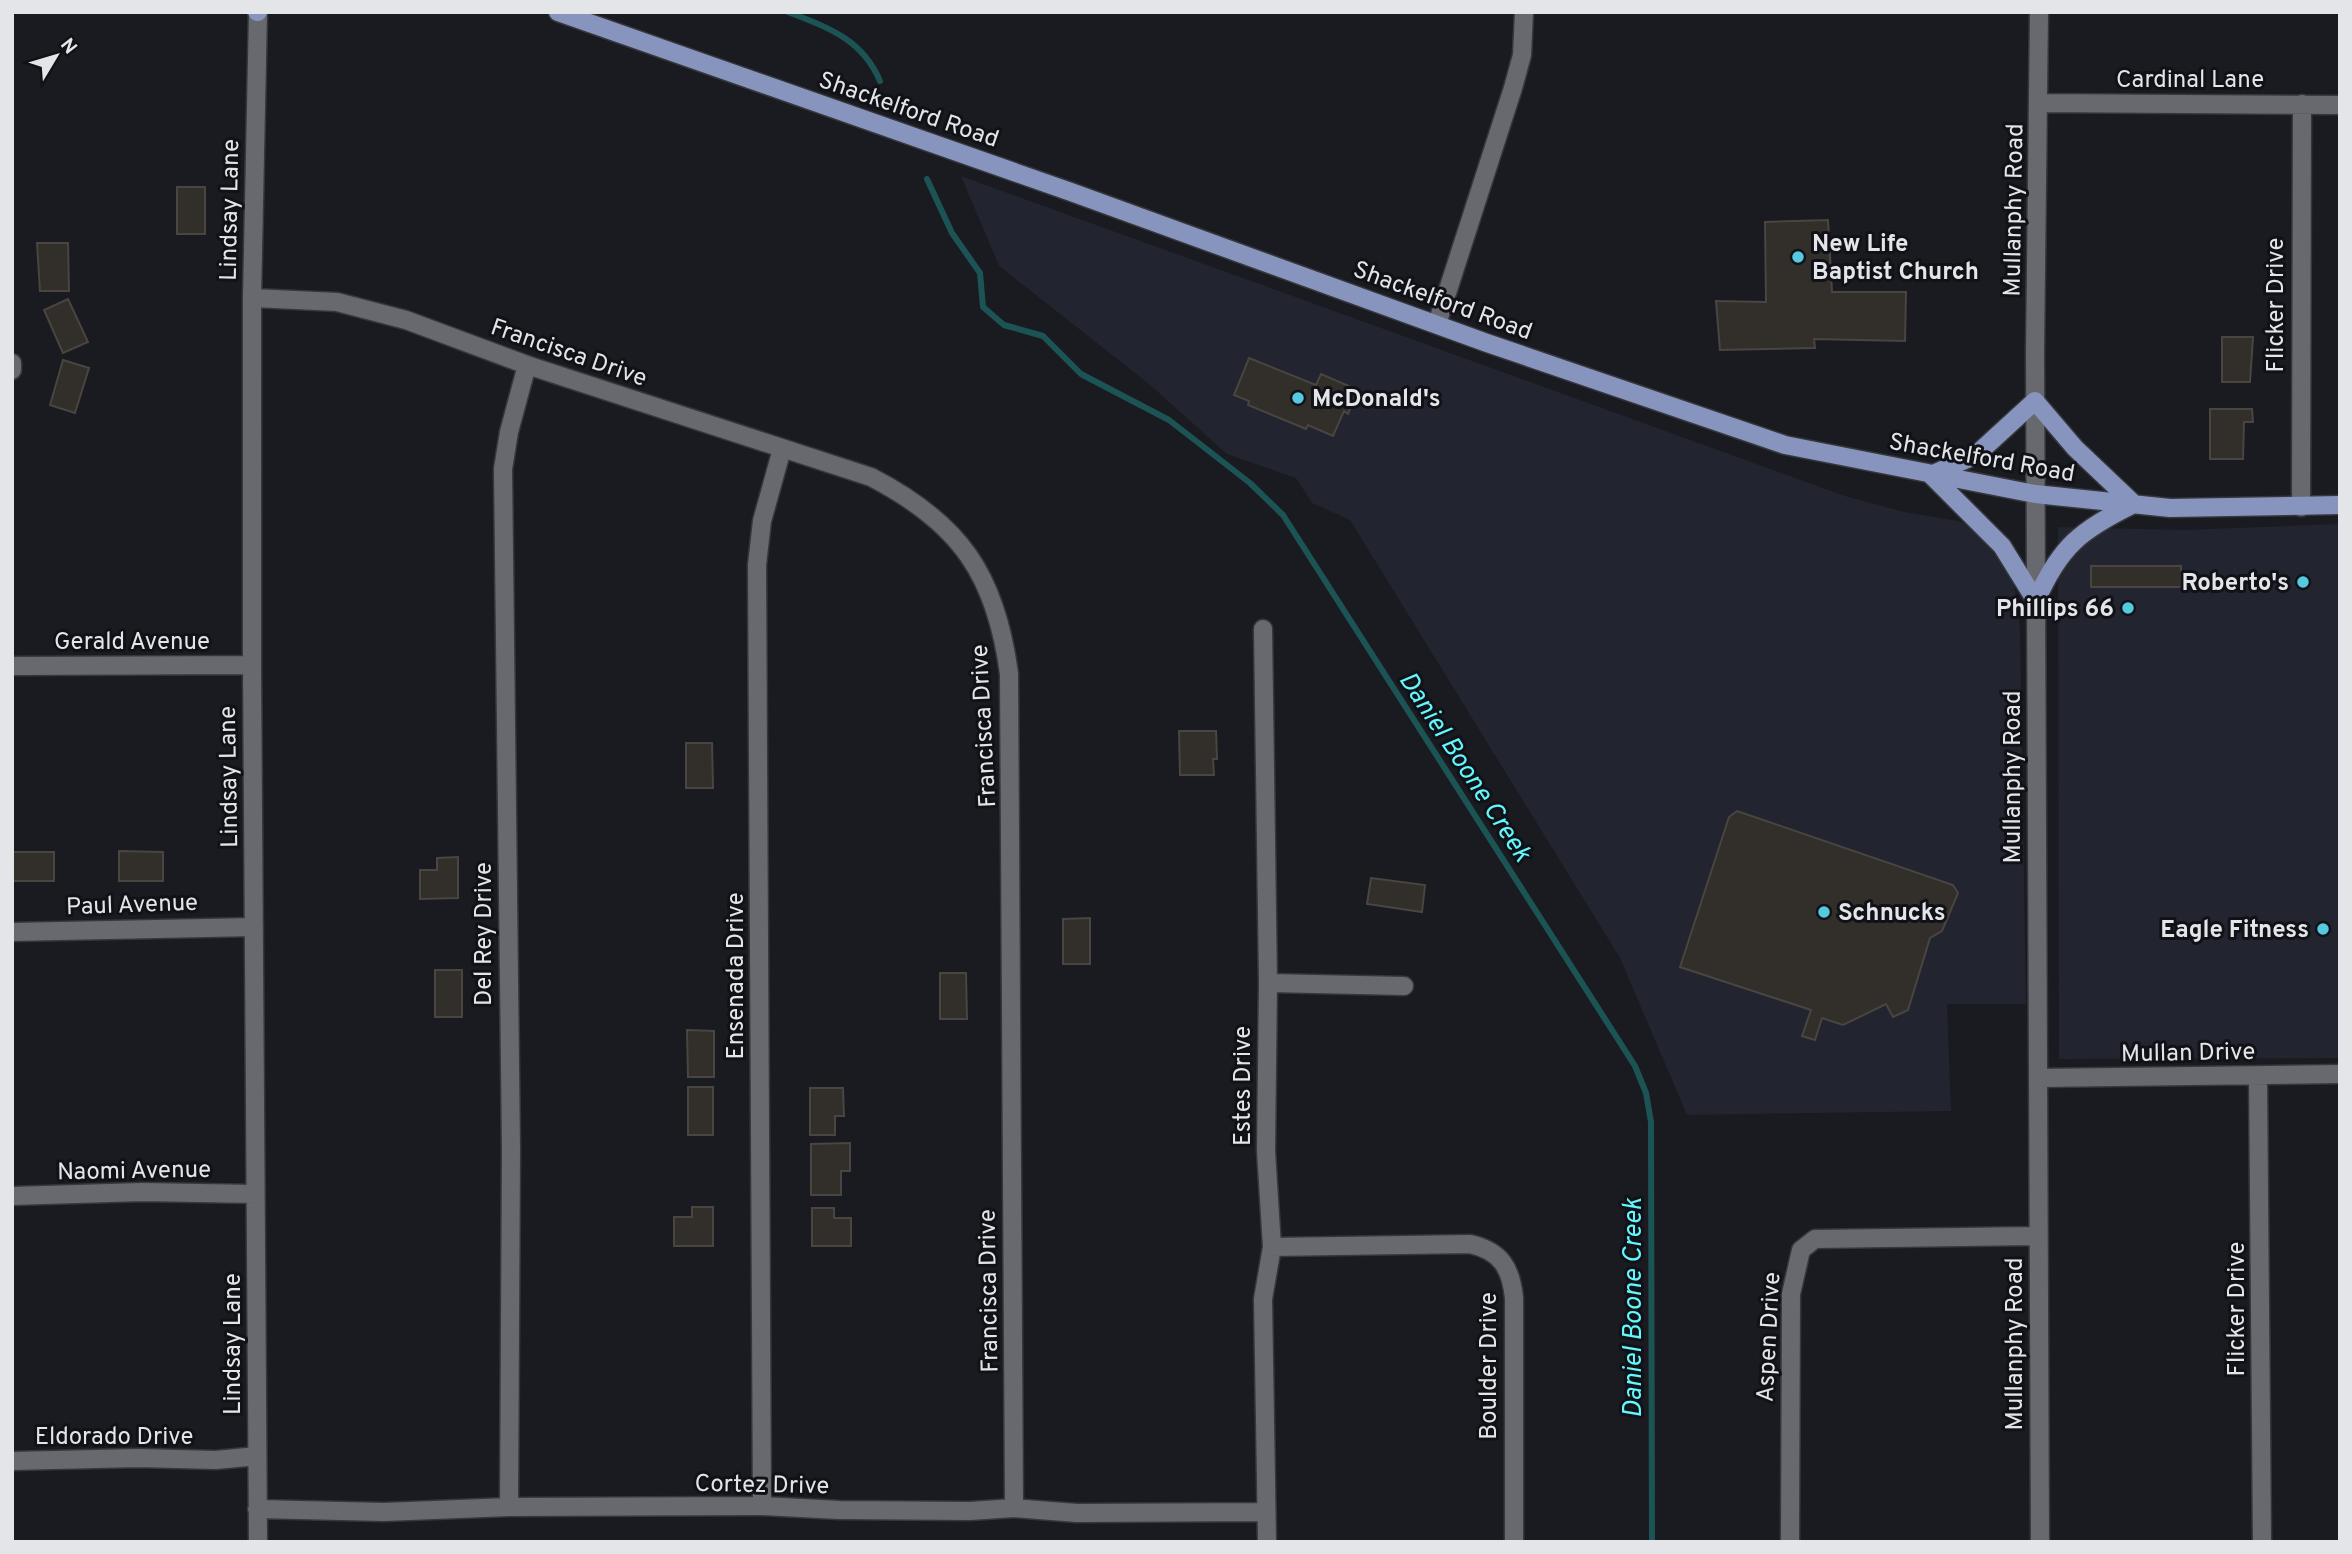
<svg xmlns="http://www.w3.org/2000/svg" width="2352" height="1554" font-family="Overpass,sans-serif">
<style>
.built{fill:#22242f}
.lines{fill:none;stroke-linecap:round;stroke-linejoin:round}
.stream{stroke:#1c5456;stroke-width:6}
.building{fill:#322e29;stroke:#494540;stroke-width:2}
.minor-casing{stroke:#36373b;stroke-width:21}
.major-casing{stroke:#36373b;stroke-width:21}
.minor{stroke:#67696f;stroke-width:18}
.major{stroke:#8694be;stroke-width:18}
.poi-dot{fill:#56c9e1;stroke:#111217;stroke-width:2.5}
.labels{text-anchor:middle;stroke-width:6;stroke-linejoin:round;paint-order:stroke}
.street-label{font-size:24px;fill:#e4e5e8;stroke:#111217}
.poi-label{font-size:24px;font-weight:bold;fill:#e4e5e8;stroke:#111217;text-anchor:start}
.water-label{font-size:26px;font-style:italic;fill:#63f7fe;stroke:#111217}
</style>
<rect width="100%" height="100%" fill="#1a1b20"/>
<path class="built" d="M961 176 1845 496 1904 512 1958 521 1984 531 2013 575 2020 628 2026 1004H1947L1951 1111 1687 1115 1620 958 1350 520 1312 503 1296 478 1227 454 1149 384 999 266Z
M2340 524V1058L2059 1059 2058 527 2184 530Z"/>
<g class="lines">
<path class="stream" d="M788 12C829 28 862 39 880 81
M927 179 952 233 980 273 983 307 1004 325 1043 336 1081 374 1169 420 1250 483 1283 515 1635 1066 1646 1093 1651 1122 1652 1542"/>
</g>
<path class="building" d="M177 187H205V234H177Z
M1828 220 1832 292H1906L1905 341 1814 339 1815 348 1720 350 1716 301 1766 302 1765 222Z
M37 243H68L69 291H40Z
M68 299 88 342 63 353 44 310Z
M2222 337H2253L2250 382H2222Z
M1249 358 1316 385 1321 374 1358 390 1348 414 1344 411 1333 436 1308 425 1306 429 1248 405 1249 401 1234 395Z
M63 360 89 368 75 413 50 405Z
M2210 409H2252L2253 422H2244L2243 459H2210Z
M2091 566H2181V587H2091Z
M1179 731H1216L1217 759H1213L1214 775H1180Z
M686 743H712L713 788H686Z
M1737 811 1953 885 1958 893 1942 931 1930 938 1908 1010 1893 1017 1886 1004 1843 1025 1822 1018 1815 1040 1802 1036 1811 1010 1680 967 1729 817Z
M119 851 163 852V881H119Z
M12 852H54V881H12Z
M458 857V898L420 899V870H437V858Z
M1371 878 1425 885 1422 912 1367 904Z
M1090 918V964H1063V919Z
M435 970H462V1017H435Z
M940 973H966L967 1019H940Z
M687 1030 714 1031V1077H688Z
M688 1087H713V1135H688Z
M810 1088H843L844 1116H835V1135H810Z
M850 1143V1171H841V1195H811V1144Z
M692 1207H713V1246H674V1217H692Z
M812 1208H834V1218H851V1246H812Z"/>
<g class="lines">
<g class="minor-casing">
<path id="minor" d="M2039 12 2035 353 2040 1542
M2039 103 2340 105
M252 298 337 302 406 320 527 365 871 477C960 523 996 575 1009 674L1014 1508
M1437 324 1513 88 1522 55 1524 12
M12 363V370
M2301 507 2302 104
M1263 629 1268 983 1266 1151 1272 1247 1263 1299 1267 1542
M12 666 252 665
M12 932 254 927
M1268 983 1404 986
M2258 1076 2262 1542
M2038 1078 2340 1074
M12 1196 142 1192 255 1194
M1272 1247 1470 1244C1501 1251 1511 1268 1514 1298V1542
M12 1461 138 1458 216 1460 257 1456
M762 1506 757 565 762 521 782 449
M509 1507 511 1149 503 469 509 432 527 365
M257 1509 384 1512 509 1507 762 1506 839 1510 970 1511 1014 1508 1077 1513 1266 1512
M258 1542 252 665V298L258 12
M1790 1542 1791 1294 1801 1250 1815 1239 2038 1236"/>
</g>
<g class="major-casing">
<path id="major" d="M257 12H258
M558 12 1071 192 1487 343 1785 445 2035 494 2170 508 2340 505
M1931 475 1976 455 2035 401 2075 448 2134 504
M1931 475 2002 546 2036 601
M2036 601C2060 546 2081 530 2134 504"/>
</g>
<use href="#minor" class="minor"/>
<use href="#major" class="major"/>
</g>
<g class="poi-dot">
<circle cx="1798" cy="257" r="7"/>
<circle cx="1298" cy="398" r="7"/>
<circle cx="2303" cy="582" r="7"/>
<circle cx="2128" cy="608" r="7"/>
<circle cx="1824" cy="912" r="7"/>
<circle cx="2323" cy="929" r="7"/>
</g>
<g class="labels">
<g class="street-label">
<text x="2190" y="87">Cardinal Lane</text>
<text transform="translate(909 109) rotate(19)" y="8">Shackelford Road</text>
<text transform="translate(229 210) rotate(-89)" y="8">Lindsay Lane</text>
<text transform="translate(2013 210) rotate(-89)" y="8">Mullanphy Road</text>
<text transform="translate(1443 300) rotate(20)" y="8">Shackelford Road</text>
<text transform="translate(2275 305) rotate(-90)" y="8">Flicker Drive</text>
<text transform="translate(569 352) rotate(19)" y="8">Francisca Drive</text>
<text transform="translate(1982 457) rotate(10)" y="8">Shackelford Road</text>
<text x="132" y="649">Gerald Avenue</text>
<text transform="translate(983 726) rotate(-93)" y="8">Francisca Drive</text>
<text transform="translate(228 777) rotate(-91)" y="8">Lindsay Lane</text>
<text transform="translate(2012 777) rotate(-90)" y="8">Mullanphy Road</text>
<text transform="translate(132 904) rotate(-2)" y="8">Paul Avenue</text>
<text transform="translate(483 934) rotate(-90)" y="8">Del Rey Drive</text>
<text transform="translate(735 976) rotate(-90)" y="8">Ensenada Drive</text>
<text transform="translate(2188 1052) rotate(-1)" y="8">Mullan Drive</text>
<text transform="translate(1242 1086) rotate(-90)" y="8">Estes Drive</text>
<text transform="translate(134 1170) rotate(-1)" y="8">Naomi Avenue</text>
<text transform="translate(988 1291) rotate(-91)" y="8">Francisca Drive</text>
<text transform="translate(2236 1309) rotate(-90)" y="8">Flicker Drive</text>
<text transform="translate(1768 1337) rotate(-87)" y="8">Aspen Drive</text>
<text transform="translate(232 1344) rotate(-90)" y="8">Lindsay Lane</text>
<text transform="translate(2014 1344) rotate(-90)" y="8">Mullanphy Road</text>
<text transform="translate(1488 1366) rotate(-90)" y="8">Boulder Drive</text>
<text x="114" y="1444">Eldorado Drive</text>
<text transform="translate(762 1484) rotate(1)" y="8">Cortez Drive</text>
</g>
<g class="poi-label">
<text x="1812" y="251">New Life<tspan x="1812" dy="28">Baptist Church</tspan></text>
<text x="1312" y="406">McDonald's</text>
<text x="2289" y="590" text-anchor="end">Roberto's</text>
<text x="2114" y="616" text-anchor="end">Phillips 66</text>
<text x="1838" y="920">Schnucks</text>
<text x="2309" y="937" text-anchor="end">Eagle Fitness</text>
</g>
<g class="water-label">
<text transform="translate(1466 766) rotate(57)" y="9">Daniel Boone Creek</text>
<text transform="translate(1632 1308) rotate(-90)" y="9">Daniel Boone Creek</text>
</g>
</g>
<rect width="2352" height="1554" fill="none" stroke="#e4e5e8" stroke-width="28"/>
<g transform="translate(56 56) rotate(52)" stroke="#111217" stroke-width="5" paint-order="stroke">
<path d="M0-5L12 26L0 18L-12 26Z" fill="#e4e5e8"/>
<text y="-10" font-size="19" font-weight="bold" text-anchor="middle" fill="#e4e5e8">N</text>
</g>
</svg>
